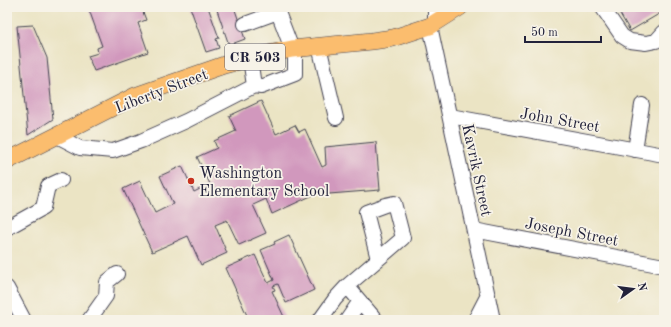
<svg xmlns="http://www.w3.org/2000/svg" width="671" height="327" font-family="'Old Standard TT',serif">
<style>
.building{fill:#d198bd}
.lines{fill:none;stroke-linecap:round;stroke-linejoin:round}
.minor-casing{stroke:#403f50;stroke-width:16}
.major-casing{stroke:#403f50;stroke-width:18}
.minor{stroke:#fff;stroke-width:14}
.major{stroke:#fbbd6e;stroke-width:17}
.poi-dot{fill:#c8321e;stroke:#f7f3e8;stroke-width:1.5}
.labels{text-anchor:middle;stroke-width:3.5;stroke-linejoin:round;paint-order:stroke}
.shield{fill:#f7f3e8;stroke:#62616f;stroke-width:1}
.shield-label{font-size:15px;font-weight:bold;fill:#22223b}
.street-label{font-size:16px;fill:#22223b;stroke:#f7f3e8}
.poi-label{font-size:16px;fill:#22223b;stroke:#f7f3e8;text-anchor:start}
</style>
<rect width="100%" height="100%" fill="#f7f3e8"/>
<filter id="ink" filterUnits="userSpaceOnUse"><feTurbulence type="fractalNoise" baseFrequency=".025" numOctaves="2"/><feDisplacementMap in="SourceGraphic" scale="8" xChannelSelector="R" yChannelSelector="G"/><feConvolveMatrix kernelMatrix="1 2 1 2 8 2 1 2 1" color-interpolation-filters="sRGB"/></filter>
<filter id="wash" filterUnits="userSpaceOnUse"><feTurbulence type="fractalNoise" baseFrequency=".012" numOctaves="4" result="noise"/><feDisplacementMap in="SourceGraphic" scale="16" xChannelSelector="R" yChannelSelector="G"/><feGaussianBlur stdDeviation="0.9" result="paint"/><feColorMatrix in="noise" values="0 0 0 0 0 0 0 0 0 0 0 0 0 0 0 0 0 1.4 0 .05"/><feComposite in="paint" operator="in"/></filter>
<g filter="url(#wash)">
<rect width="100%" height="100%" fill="#ebe4c4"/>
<g id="blocks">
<path class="building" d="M88 7H141L146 20 138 23 148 52 94 71 88 56 98 53 97 48 102 46Z
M190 7H208L219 38 216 39 219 48 206 52Z
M216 7H234L245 39 229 45Z
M616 7H664V11L630 31Z
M33 25 47 58 53 119 28 135 17 26Z
M261 101 276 134 295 125 299 132 305 129 322 167 326 165 325 147 376 142 380 190 329 194 326 189 272 214 266 199 253 205 266 233 239 245 227 220 215 225 227 253 201 265 188 236 152 252 123 189 140 181 155 213 173 204 160 176 182 166 194 192 210 184 197 157 217 148 214 141 236 131 229 116Z
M289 235 314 290 286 303 278 284 273 286 275 290 272 291 285 319 249 320 226 268 255 255 268 283 274 280 261 250 275 244 274 242Z"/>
</g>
</g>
<g filter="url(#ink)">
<use href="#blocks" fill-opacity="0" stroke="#403f50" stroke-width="1"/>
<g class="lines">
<g class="minor-casing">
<path id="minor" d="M276 7 292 49
M435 7V23
M602 7 622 36 630 41 646 43 656 41 664 32
M245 24 278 12
M430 26 493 320
M319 46 336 118
M250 58 254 86
M450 116 664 155
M57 136 80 148 113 151 141 141 186 121 254 86 261 87 295 74V49
M635 150 642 105
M7 228 43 208 48 186 61 180
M474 230 664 266
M7 288 24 320
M89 320 106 296 107 282 117 274
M320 320 335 299 347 286
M347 320 360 301
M376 320 347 286 403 238 394 203 385 205 366 212 378 259
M475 320 488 295"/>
</g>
<g class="major-casing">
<path id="major" d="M7 161 135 96 224 65 258 56 292 49 372 41 393 38 430 26 460 7"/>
</g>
<use href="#minor" class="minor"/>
<use href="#major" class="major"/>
</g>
</g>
<circle class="poi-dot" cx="191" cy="181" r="4"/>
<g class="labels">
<rect class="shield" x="225" y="44" width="60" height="26" rx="3"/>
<g class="shield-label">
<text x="255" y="62">CR 503</text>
</g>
<g class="street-label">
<text transform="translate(161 90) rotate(-21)" y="6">Liberty Street</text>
<text transform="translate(560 119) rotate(10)" y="6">John Street</text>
<text transform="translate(478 170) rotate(78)" y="6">Kavrik Street</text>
<text transform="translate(572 231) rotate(11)" y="6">Joseph Street</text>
</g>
<g class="poi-label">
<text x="199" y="178">Washington<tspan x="199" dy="18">Elementary School</tspan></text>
</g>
</g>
<rect width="671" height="327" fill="none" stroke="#f7f3e8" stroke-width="24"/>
<g transform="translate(633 289) rotate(76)" stroke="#f7f3e8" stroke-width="3" paint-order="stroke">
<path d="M0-3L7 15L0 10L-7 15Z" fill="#22223b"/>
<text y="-6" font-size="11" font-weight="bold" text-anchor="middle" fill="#22223b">N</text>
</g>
<path d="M525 36v6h76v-6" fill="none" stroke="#22223b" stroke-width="2"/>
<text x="531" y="36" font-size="12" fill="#22223b" stroke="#f7f3e8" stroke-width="3" paint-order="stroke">50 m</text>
</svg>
